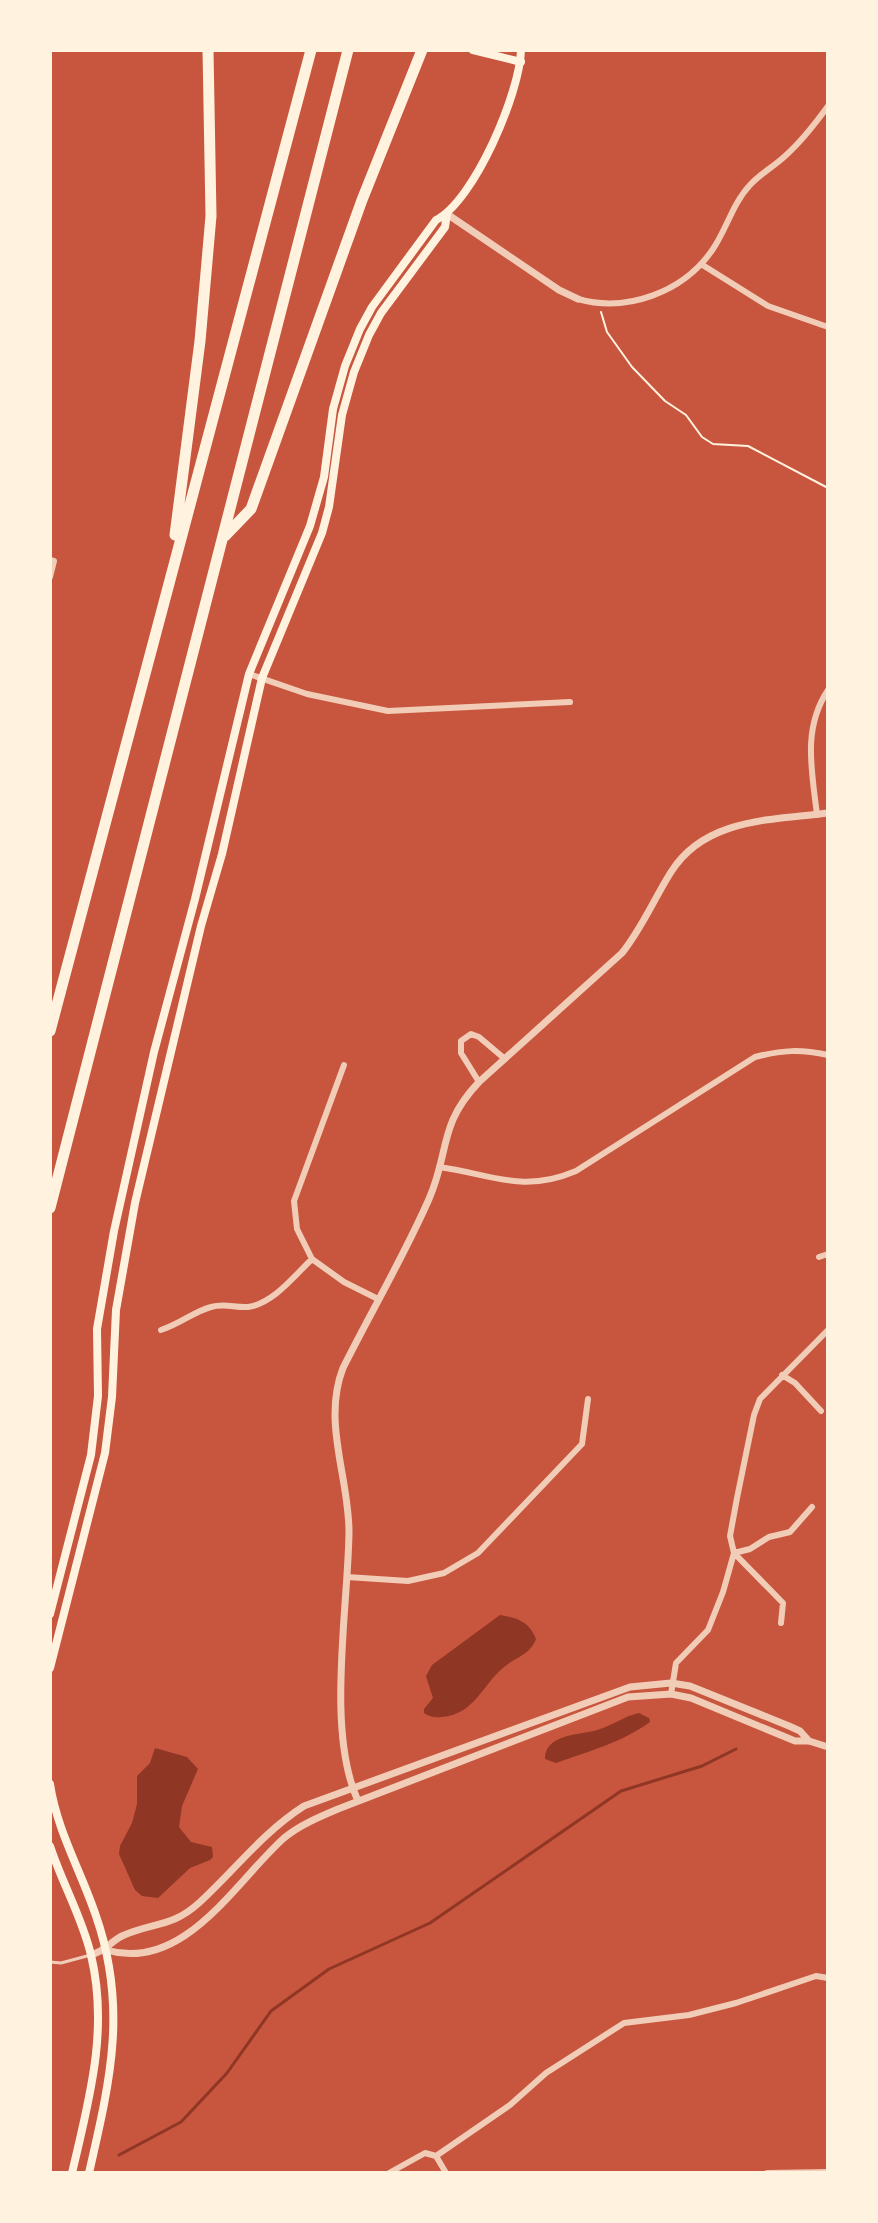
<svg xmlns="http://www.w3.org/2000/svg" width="878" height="2223" font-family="'Space Grotesk',sans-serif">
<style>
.water{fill:#8f3625}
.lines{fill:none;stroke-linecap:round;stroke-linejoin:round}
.stream{stroke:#8f3625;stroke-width:3}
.path{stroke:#fff3e0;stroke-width:2}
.service{stroke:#f1ccb7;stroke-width:3}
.minor{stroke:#f1ccb7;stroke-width:6}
.tertiary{stroke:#f1ccb7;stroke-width:7}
.secondary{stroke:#fff3e0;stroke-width:8}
.motorway{stroke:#fff3e0;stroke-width:11}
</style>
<rect width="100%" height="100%" fill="#c8553d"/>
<path class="water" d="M500 1615C517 1618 529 1621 536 1639 530 1655 516 1657 504 1667 482 1685 475 1714 442 1717 434 1718 430 1717 424 1713V1709L433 1698 426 1676 432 1665Z
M639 1713 649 1718 650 1722C621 1743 589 1751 556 1763L545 1759C545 1734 579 1735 597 1730 612 1726 624 1716 639 1713Z
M155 1748 187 1757 198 1769 182 1806 179 1827 191 1842 212 1847 213 1857 210 1860 190 1868 158 1898 142 1896 135 1890 119 1854 120 1846 132 1823 137 1804V1776L150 1763Z"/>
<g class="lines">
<path class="stream" d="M119 2155 181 2122 227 2073 271 2011 329 1969 430 1923 621 1791 702 1766 736 1749"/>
<path class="path" d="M601 312 607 332 632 367 665 401 686 415 702 437 713 444 748 446 828 488"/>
<path class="service" d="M50 1962 61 1963 87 1956"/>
<path class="minor" d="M701 264 768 306 828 327
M578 299C627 313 684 292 713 249 727 228 733 203 750 185 760 174 773 167 784 157 801 142 815 124 828 106
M50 560 54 561 50 577
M249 674 307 694 388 711 570 702
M817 815C812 771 802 729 828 690
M344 1065 294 1201 297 1229 312 1259 344 1282 378 1299
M479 1082 461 1053V1041L471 1034 479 1037 505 1059
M439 1167C491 1174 522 1194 576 1171L755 1057C783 1050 800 1049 828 1055
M819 1257 828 1254
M161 1330C180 1324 195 1311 211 1307 225 1303 235 1308 248 1307 273 1304 295 1275 312 1259
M782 1375 795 1383 821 1411
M734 1553 750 1549 769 1537 790 1532 812 1507
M734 1553 783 1603 781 1623
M347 1577 408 1581 444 1573 478 1553 582 1444 588 1399
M671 1694 676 1663 708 1630 723 1592 734 1553 730 1536 737 1498 754 1415 760 1399 828 1330
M436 2156 510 2105 546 2073 624 2023 689 2015 736 2003 816 1976 828 1978
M436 2156 446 2173
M389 2173 425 2153 436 2156
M767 2173 828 2172"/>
<path class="tertiary" d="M447 214 559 290 578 299
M358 1801C326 1731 348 1610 349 1532 349 1477 322 1422 343 1368 371 1312 404 1256 429 1199 450 1151 438 1125 479 1082L622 953C642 928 654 899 671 872 705 818 772 820 828 813
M106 1950C184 1973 235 1882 284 1838 300 1825 319 1817 338 1809L628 1697 671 1694 691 1698 795 1741H809L828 1747
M91 1955C107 1950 110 1942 122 1936 152 1922 172 1928 200 1902 236 1869 262 1833 304 1806L630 1687 671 1683 690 1686 789 1726 800 1731 809 1741"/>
<path class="secondary" d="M473 50 521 62
M50 1614 91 1455 98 1396 97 1329 114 1231 154 1052 195 899 249 674 310 526 324 477 333 409 345 366 360 329 372 307 436 220C474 201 520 93 521 50
M50 1668 105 1453 112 1397 116 1310 135 1203 201 926 222 854 262 678 322 533 329 507 342 415 354 372 369 335 381 313 445 227 447 214
M50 1784C57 1831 81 1871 96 1916 128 2008 110 2081 89 2173
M50 1846C62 1883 82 1917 91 1955 109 2030 89 2100 72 2173"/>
<path class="motorway" d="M175 535 200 341 211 216 208 50
M225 536 251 509 362 200 422 50
M50 1031 311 50
M50 1208 348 50"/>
</g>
<rect width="878" height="2223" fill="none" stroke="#fff3e0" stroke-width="104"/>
</svg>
